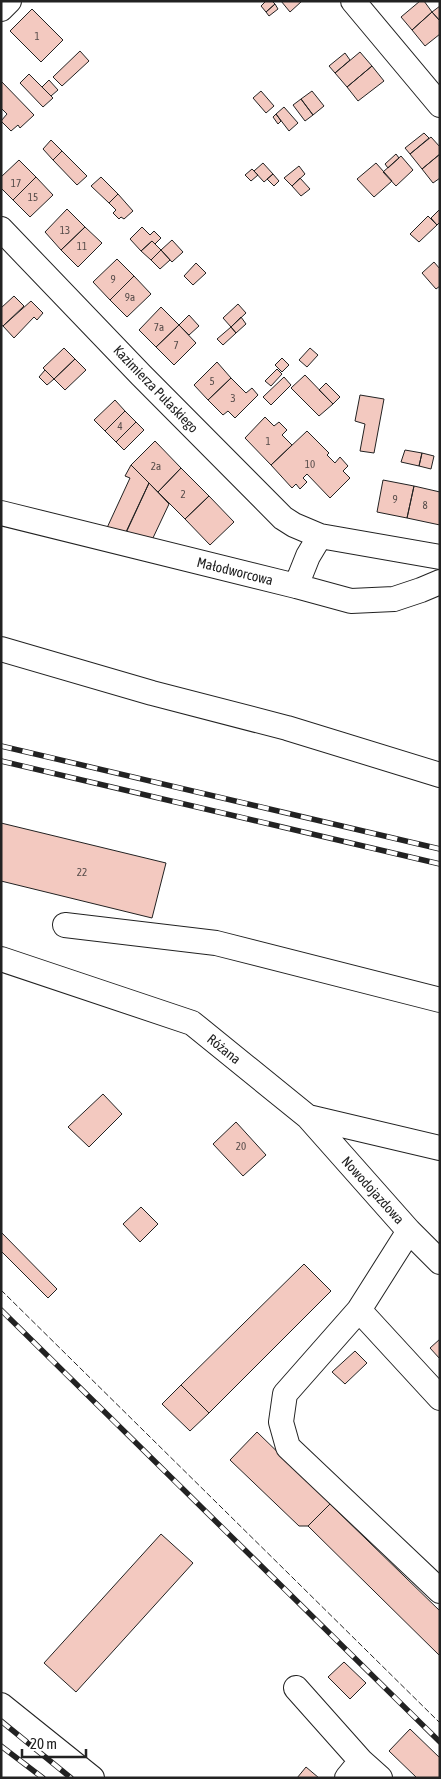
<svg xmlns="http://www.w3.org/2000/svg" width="441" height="1779" font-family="'Asap Condensed',sans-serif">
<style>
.building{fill:#f3c9c0;stroke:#222}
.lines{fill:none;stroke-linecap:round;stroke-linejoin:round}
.minor-casing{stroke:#222;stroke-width:26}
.minor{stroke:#fff;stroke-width:24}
.rail-casing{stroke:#222;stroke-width:5.5}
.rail{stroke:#fff;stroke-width:4;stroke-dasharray:11;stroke-linecap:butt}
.fence{stroke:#222;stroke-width:1;stroke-dasharray:6 2.5;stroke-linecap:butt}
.labels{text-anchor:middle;stroke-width:4;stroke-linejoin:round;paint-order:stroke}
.number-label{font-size:11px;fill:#564c4a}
.street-label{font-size:14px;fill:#222;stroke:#fff}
</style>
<rect width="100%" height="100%" fill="#fff"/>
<path class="building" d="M266 1H272L275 4 266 12 261 6Z
M281 1H302L290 12Z
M420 1H424L432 12 412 30 401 17Z
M275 4 278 9 269 16 266 12Z
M440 6V21L432 12Z
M32 9 63 40 41 62 10 31Z
M432 12 440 21V34L425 46 412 30Z
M80 51 89 61 62 86 53 77Z
M360 52 372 66 347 87 335 73Z
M345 53 350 60 335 73 329 66Z
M372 66 384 81 358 101 347 87Z
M29 74 53 98 43 107 20 83Z
M49 80 58 90 51 96 42 87Z
M1 81 34 115 20 128 18 125 11 131 1 121 7 114 1 108Z
M261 91 274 106 266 113 253 98Z
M312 91 324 106 313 115 301 99Z
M301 99 313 115 305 121 293 105Z
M284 107 298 123 289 131 276 114Z
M276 114 281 121 278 124 273 117Z
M424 133 429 138 410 154 405 148Z
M431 137 440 147V154L422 169 410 154Z
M51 140 62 151 53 160 43 149Z
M62 151 87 176 77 185 53 160Z
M396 154 399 158 388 168 385 164Z
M440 154V178L433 183 422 169Z
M401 156 413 170 396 186 383 172Z
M19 160 36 177 13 200 1 188V177Z
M263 163 273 174 264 182 254 171Z
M376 163 392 181 374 197 357 179Z
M299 166 305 174 292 186 284 178Z
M252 169 258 175 251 181 245 175Z
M273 174 279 181 274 186 267 179Z
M36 177 53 195 30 217 13 200Z
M101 177 118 194 109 203 91 186Z
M300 178 310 189 301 196 292 186Z
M118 194 133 211 124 219 121 217 119 219 113 213 116 210 109 203Z
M67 209 85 227 61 250 45 232Z
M440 209V222L437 225 431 218Z
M428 216 437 225 419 242 410 234Z
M85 227 102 243 78 267 61 250Z
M142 227 150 235 154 231 161 238 155 244 152 241 141 251 130 239Z
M172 240 183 252 172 262 161 250Z
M152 241 161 250 151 260 141 251Z
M161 250 170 260 160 269 151 260Z
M117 259 134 276 110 300 93 282Z
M434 262 440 269V286L436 289 422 273Z
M196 263 206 273 193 285 184 276Z
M134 276 151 294 127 317 110 300Z
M14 296 24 306 3 326 1 325V308Z
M31 301 43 313 37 320 34 317 14 338 3 326Z
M238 304 246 313 231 327 223 318Z
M161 307 179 325 156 347 139 330Z
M189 315 199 326 189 335 179 325Z
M241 317 246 324 236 333 231 327Z
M179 325 196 343 174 365 156 347Z
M231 327 236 333 223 345 217 339Z
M64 348 75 359 54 379 43 368Z
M310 348 318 355 307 367 299 360Z
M282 358 289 365 282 372 275 365Z
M75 359 86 370 65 390 54 379Z
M217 362 231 378 208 400 194 385Z
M277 369 282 374 271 386 265 381Z
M45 370 54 379 47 385 39 377Z
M305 375 333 404 319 416 291 388Z
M284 377 291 385 271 405 263 397Z
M231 378 246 393 252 388 258 395 235 418 228 411 223 415 208 400Z
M326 383 340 397 333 404 319 390Z
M360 395 384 399 374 453 360 451 365 424 355 421Z
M115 400 125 411 105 431 94 420Z
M125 411 136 422 116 442 105 431Z
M265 417 274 426 279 422 287 430 282 435 292 445 271 465 245 438Z
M136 422 144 430 124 450 116 442Z
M307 431 329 453 327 455 335 463 340 457 348 466 343 471 350 478 330 498 307 474 303 478 307 482 300 489 296 484 292 488 271 465Z
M155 441 181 468 158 492 131 465Z
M405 450 422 453 419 466 401 462Z
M422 453 434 456 431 469 419 466Z
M131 465 149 483 125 534 106 530 130 478 125 476Z
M181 468 209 496 185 519 158 492Z
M383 480 414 486 407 518 377 512Z
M149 483 169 504 152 540 126 533Z
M414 486 440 492V525L407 518Z
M209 496 234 522 210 545 185 519Z
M1 823 166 863 152 918 1 881Z
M103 1094 122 1114 89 1147 68 1127Z
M236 1122 266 1155 243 1176 213 1144Z
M141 1207 158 1224 140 1242 123 1224Z
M1 1232 57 1289 48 1298 1 1251Z
M304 1264 331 1291 209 1413 181 1385Z
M440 1339V1359L430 1348Z
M355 1351 367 1363 345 1384 332 1372Z
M181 1385 209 1413 190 1431 162 1404Z
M257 1432 328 1501 330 1504 308 1526H299L230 1460Z
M330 1504 440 1611V1656L308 1526Z
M161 1534 193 1563 76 1692 44 1663Z
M344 1662 366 1683 350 1699 328 1677Z
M410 1729 440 1758V1778H417L389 1751Z
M306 1767 319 1778H297Z"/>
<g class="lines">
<g class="minor-casing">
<path id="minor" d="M353 1 440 105
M1 9 9 1
M1 229 141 375 283 518 294 525 320 536
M1 513 296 586 351 601 394 599 421 590 440 582
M296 586 308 556 320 536 440 557
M1 649 152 693 287 728 440 775
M65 925 216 943 440 1000
M1 959 192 1023 308 1117 440 1148
M308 1117 409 1231 440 1262
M409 1231 359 1310 285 1394 281 1422 288 1447 440 1591
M359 1310 440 1398
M296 1688 361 1761 380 1778
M1 1705 92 1778
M347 1778 361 1761"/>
</g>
<use href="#minor" class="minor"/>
<g class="rail-casing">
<path id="rail" d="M1 746 440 849
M1 761 440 864
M1 1310 440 1742
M1 1721 71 1778
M1 1746 43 1778"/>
</g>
<use href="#rail" class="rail"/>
<path class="fence" d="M1 1290 440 1723"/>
</g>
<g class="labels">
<g class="number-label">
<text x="37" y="40">1</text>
<text x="16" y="187">17</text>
<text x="33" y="201">15</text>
<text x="65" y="234">13</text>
<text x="82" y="250">11</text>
<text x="113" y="283">9</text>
<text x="130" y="301">9a</text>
<text x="159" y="331">7a</text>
<text x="176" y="349">7</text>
<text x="212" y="385">5</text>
<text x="233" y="402">3</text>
<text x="120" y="430">4</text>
<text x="268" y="445">1</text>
<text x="310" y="468">10</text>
<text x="156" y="470">2a</text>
<text x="183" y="498">2</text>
<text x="395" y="503">9</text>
<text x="425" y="509">8</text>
<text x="82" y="876">22</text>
<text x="241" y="1150">20</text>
</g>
<g class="street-label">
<text transform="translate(156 389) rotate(46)" y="5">Kazimierza Pułaskiego</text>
<text transform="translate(235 571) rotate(14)" y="5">Małodworcowa</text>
<text transform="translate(224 1049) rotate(39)" y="5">Różana</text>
<text transform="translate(373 1190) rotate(48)" y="5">Nowodojazdowa</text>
</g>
</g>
<rect width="441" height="1779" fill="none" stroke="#222222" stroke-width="5"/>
<path d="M22 1749v8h64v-8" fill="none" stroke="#222222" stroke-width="2.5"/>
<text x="30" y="1749" font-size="15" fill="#222222" stroke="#ffffff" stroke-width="4" paint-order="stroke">20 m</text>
</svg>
